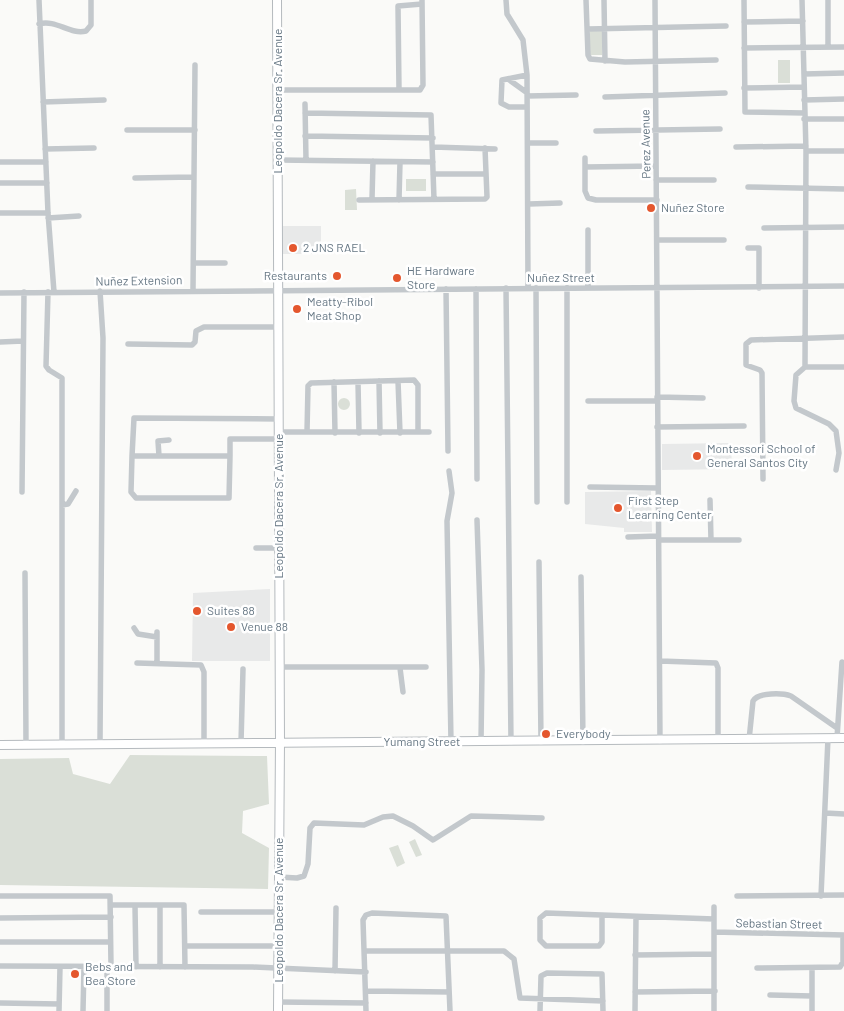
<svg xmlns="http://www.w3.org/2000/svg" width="844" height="1011" font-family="Barlow,sans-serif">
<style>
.built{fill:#e8e9e9}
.green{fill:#dadfd7}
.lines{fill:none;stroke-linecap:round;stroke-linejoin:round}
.major-casing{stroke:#b5babe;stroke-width:10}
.minor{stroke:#c3c8cc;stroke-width:5.5}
.major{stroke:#fff;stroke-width:8}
.poi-dot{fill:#e4572e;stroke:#fff;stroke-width:2}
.labels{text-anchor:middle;stroke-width:5;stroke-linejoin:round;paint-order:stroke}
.street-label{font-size:12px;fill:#657683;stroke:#fff}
.poi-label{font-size:12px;fill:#657683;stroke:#fff;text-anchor:start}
</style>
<rect width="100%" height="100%" fill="#fafaf8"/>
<path class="built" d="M283 226H321V254H283Z
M731 443 732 469 662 470V444Z
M651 491 652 532H624V528L585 524V492Z
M270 589V661H192L193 593Z"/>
<path class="green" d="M590 31H602V55H590Z
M778 60H790V83H778Z
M406 179H426V191H406Z
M356 189 357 210H345V190Z
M338 404a6 6 0 1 1 12 0a6 6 0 1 1-12 0Z
M130 755 267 756 269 804 243 811 242 833 269 848 268 889 0 885V759L69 758 73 774 110 784Z
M415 839 422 855 416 857 409 842Z
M398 845 405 863 397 867 389 848Z"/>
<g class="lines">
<g class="major-casing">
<path id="major" d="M277 0 280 742 278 1011
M0 745 844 738"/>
</g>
<path class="minor" d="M39 0 48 213 54 292
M506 0 507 14 523 40 527 75 528 288
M586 0 588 55 590 59 625 62 716 60
M604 0 605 61
M655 0 660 741
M744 0 745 112 804 113
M802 0 806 151 805 367
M828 0V47
M744 22 803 21
M39 24C56 19 70 35 86 31L91 25V0
M588 29 726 26
M744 48 844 47
M804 74 844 73
M527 75 502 80 501 103 509 107H527
M508 79 526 92
M744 88 804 87
M278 90H420L423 85 422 0
M399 90 398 6 422 4
M527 96 576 95
M605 97 725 93
M804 100 844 99
M43 102 104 100
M305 104 306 160
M305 113 431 115 434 199
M804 119H844
M127 130H195
M596 131 720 129
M305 136 433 138
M528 143H556
M433 147 495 149
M736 147 806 146
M45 149 94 148
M806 151H844
M585 158V191L588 198 596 200H657
M278 160 433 162
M0 162H46
M585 167 656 166
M433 174H486
M135 178 194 177
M656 180H714
M0 183H47
M748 187 844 189
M372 199 373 161
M359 200 485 199 487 197 485 148
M399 200 400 162
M529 204 560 203
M0 213H48
M48 218 79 216
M764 228 844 227
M658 240H724
M748 248H759V288
M194 263H225
M506 288 511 742
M536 288 537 502
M588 288V230
M446 289 448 451
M476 289 477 479
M193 290 195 65
M48 292 46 366 49 370 62 378V744
M0 293 844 286
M0 342 23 341
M128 344 192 345 195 342 196 331 204 327H279
M379 381 380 433
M398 381 400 433
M334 382 335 433
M358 382 359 433
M657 397 703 398
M588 401H657
M279 419 134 418 132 456H230V439H279
M657 427 744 426
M279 432H429
M307 432 308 386 311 383 414 380 418 385V432
M132 456 131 492 136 498H229L230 456
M159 456 158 441 169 440
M746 465H763
M836 470 839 453 836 431 829 424 796 408 794 401 796 375 805 367H844
M449 471 452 493 447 521 451 742
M763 479 762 373 760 370 746 365V344L751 340 844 337
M590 487 657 488
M22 492 24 292
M710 500 711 540
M567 502V288
M62 505 68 504 76 491
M477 520 482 670 481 742
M628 537 658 536
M659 540H739
M256 548H279
M539 562 541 742
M25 573 26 745
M581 577 583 742
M134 628 138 634 157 637
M660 661 716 663 718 668V740
M137 663 201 665 204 672V743
M157 663V632
M280 667H426
M400 668 403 692
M837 738 842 662
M749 740 753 701C758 692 783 693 791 696L837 728
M100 743 103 338 100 291
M241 743 243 669
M825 813 844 814
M279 877 297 878 304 876 308 864 310 828 314 823 364 825 383 817 393 816 413 826 433 840 471 816 542 818
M0 896H110L111 966
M737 896 844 895
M821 896 828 738
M111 905H184L185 967
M135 906 136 967
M714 907V1011
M201 912H279
M602 915V942L599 946H546L540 940V918L546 913 714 919
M0 918 111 917
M714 932 844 935
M0 942H110
M185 946H279
M364 951H504L514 959 520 998 603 1001
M635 955 714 954
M0 966 253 967 366 972
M107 966V1011
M160 967V905
M757 968 840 967 843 962V935
M812 968V1011
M335 971 336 908
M366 991 449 992
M635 992 715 991
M770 995 812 996
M278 1002 366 1003
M0 1003 59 1004
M59 1011 60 967
M83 1011 84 967
M366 1011 363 920 366 915 372 913 446 916 450 1011
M540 1011 541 976 547 973 602 974 603 1011
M635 1011 636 917"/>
<use href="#major" class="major"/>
</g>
<g class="poi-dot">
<circle cx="651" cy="208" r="5"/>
<circle cx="293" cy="248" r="5"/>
<circle cx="337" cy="276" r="5"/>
<circle cx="397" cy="278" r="5"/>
<circle cx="297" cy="309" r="5"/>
<circle cx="697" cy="456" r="5"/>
<circle cx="618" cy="508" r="5"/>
<circle cx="197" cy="611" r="5"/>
<circle cx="231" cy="627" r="5"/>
<circle cx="546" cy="734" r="5"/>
<circle cx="75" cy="974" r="5"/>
</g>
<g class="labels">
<g class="street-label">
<text transform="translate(278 101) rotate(-90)" y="4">Leopoldo Dacera Sr. Avenue</text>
<text transform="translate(646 144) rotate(-91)" y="4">Perez Avenue</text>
<text x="561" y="282">Nuñez Street</text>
<text transform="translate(139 281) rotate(-1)" y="4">Nuñez Extension</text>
<text transform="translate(279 506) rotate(-90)" y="4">Leopoldo Dacera Sr. Avenue</text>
<text x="422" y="746">Yumang Street</text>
<text transform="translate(279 910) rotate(-90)" y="4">Leopoldo Dacera Sr. Avenue</text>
<text transform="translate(779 924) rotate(1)" y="4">Sebastian Street</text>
</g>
<g class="poi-label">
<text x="661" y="212">Nuñez Store</text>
<text x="303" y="252">2 JNS RAEL</text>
<text x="407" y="275">HE Hardware<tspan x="407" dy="14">Store</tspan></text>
<text x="327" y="280" text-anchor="end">Restaurants</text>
<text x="307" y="306">Meatty-Ribol<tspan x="307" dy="14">Meat Shop</tspan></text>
<text x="707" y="453">Montessori School of<tspan x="707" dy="14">General Santos City</tspan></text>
<text x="628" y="505">First Step<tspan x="628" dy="14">Learning Center</tspan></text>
<text x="207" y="615">Suites 88</text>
<text x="241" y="631">Venue 88</text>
<text x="556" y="738">Everybody</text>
<text x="85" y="971">Bebs and<tspan x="85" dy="14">Bea Store</tspan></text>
</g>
</g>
</svg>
